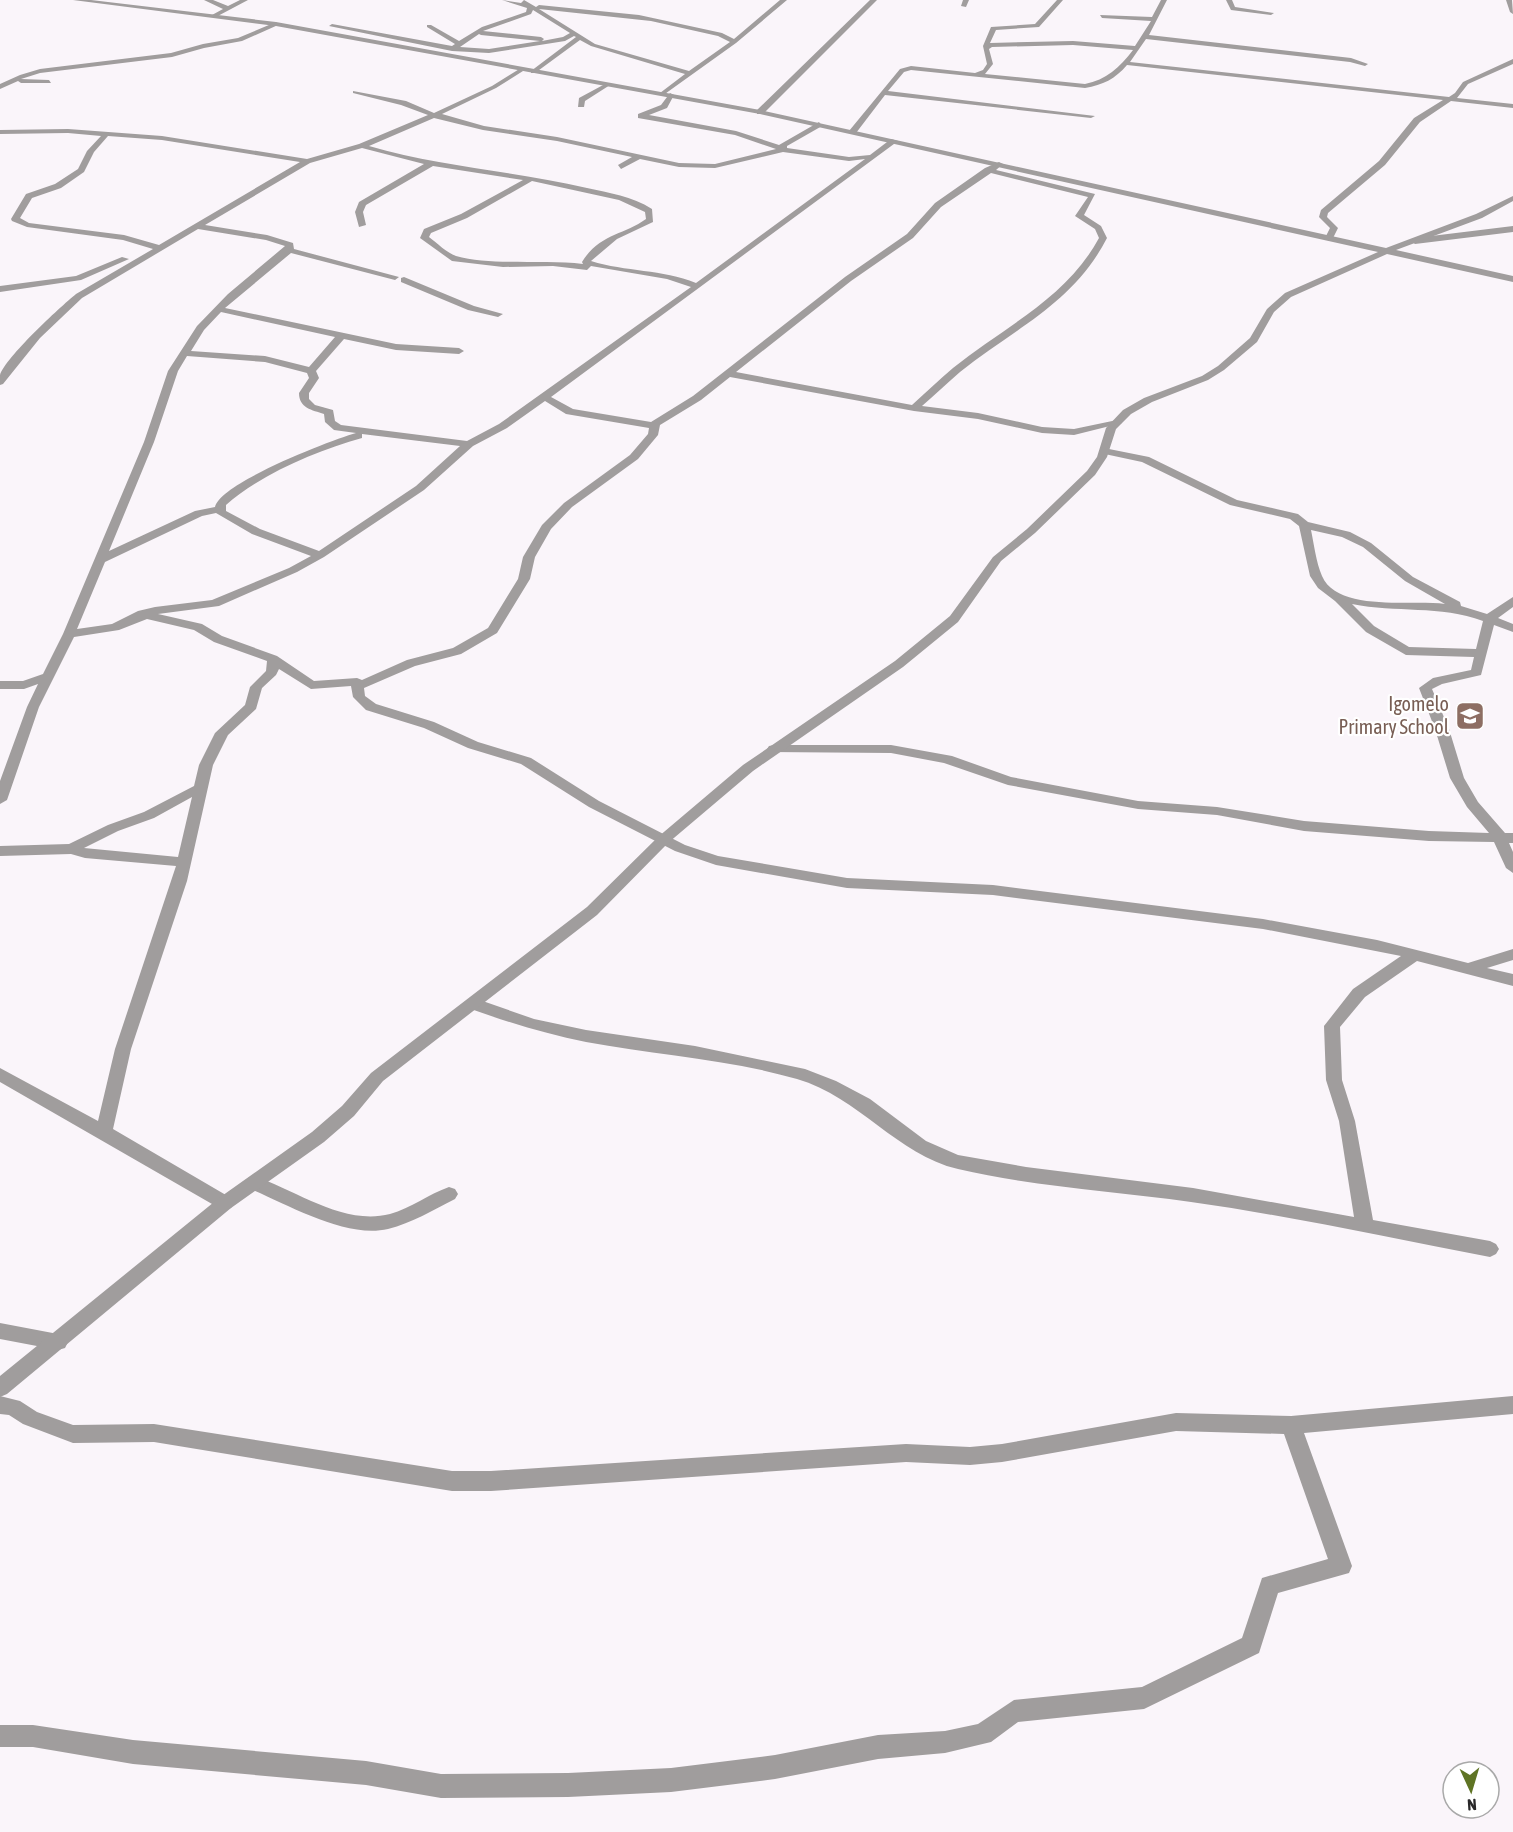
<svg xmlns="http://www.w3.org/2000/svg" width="1513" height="1832" font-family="'Asap Condensed',sans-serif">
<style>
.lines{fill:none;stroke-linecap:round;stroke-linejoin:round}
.minor{fill:#a09d9d;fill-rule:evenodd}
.tertiary{fill:#a09d9d;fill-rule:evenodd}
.labels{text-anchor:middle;stroke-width:4.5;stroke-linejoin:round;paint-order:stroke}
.education-label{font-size:20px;fill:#785e54;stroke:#fff;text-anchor:end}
</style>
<rect width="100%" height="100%" fill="#faf5fa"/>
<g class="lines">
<path class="minor" d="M204 0H213L228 6 240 0H248L214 18 212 15 223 9Z
M502 0 521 3 524 0 536 7 539 5 639 15 722 33 734 39 780 0H787L736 43 662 96 660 93 685 74 591 46 580 40 535 73H531V71L576 37 574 36 565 41 489 53 452 51 329 26 332 24 452 46 455 44 427 27V25H431L459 41 482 27 526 12 527 8ZM539 9 651 21 718 36 730 42 689 71 595 44ZM533 10 570 33 563 37 542 41 544 39 541 37 483 31 531 14ZM479 34 481 35 540 41 489 49 460 47Z
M870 0H877L763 114H757V110Z
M963 0H969L966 7 961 6Z
M1057 0H1063L1039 27 996 30 990 43 1073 41 1135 46 1151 21 1102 18 1100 15 1152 17 1161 0H1167L1149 35 1351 58 1368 64 1365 66 1350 62 1146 39 1130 62 1449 97 1455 93 1463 82 1513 59V64L1468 84 1457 98 1513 104V108L1451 101 1420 122 1385 165 1328 213 1327 217 1338 228 1332 240 1329 241 1325 238 1330 228 1319 217 1321 210 1379 161 1414 118 1443 100 1127 65C1115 79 1103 85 1085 88L911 70 904 72 888 91 1095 116 1091 118 885 95 856 133 849 131 900 69 911 66 975 73 983 70 987 64 983 46 991 27 1035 24ZM1073 45 1133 50C1120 67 1106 80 1085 84L985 74 993 64 989 49 992 47Z
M1226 0H1232L1235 7 1274 13 1271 15 1231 10Z
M1506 0H1512L1513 14 1510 12Z
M276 22 278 25 242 41 204 48 172 57 40 73 21 79 49 80 51 83H21L18 81 0 89V84L20 75 40 69 171 53 203 44 238 38Z
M521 68 523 71 496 88 442 114 484 126 557 137 679 163 715 164 776 149 735 135 638 118V114L661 105 670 93 674 95 667 108 649 115 736 131 779 145 819 122 822 126 787 146V148L849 157 870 155 891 139 898 141 551 397 573 409 651 422 693 396 845 277 907 234 935 203 985 168 999 162 1003 164 996 170 1095 194 1084 215 1101 226 1107 238C1073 304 1015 328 960 372 947 383 935 395 922 406L978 413 1042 427 1074 429 1117 420 1122 423 1074 435 1042 433 978 419 914 411 730 377 701 400 660 425 658 435 638 459 572 507 551 529 535 557 530 579 497 633 461 654 415 666 364 688 365 696 376 704 434 722 478 742 531 758 599 801 685 845 718 856 847 878 993 885 1263 919 1377 940 1468 963 1513 949V960L1487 968 1513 974V986L1417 961 1365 997 1340 1027 1342 1080 1355 1121 1373 1220 1490 1241 1496 1244 1499 1249 1496 1254 1490 1257C1390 1238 1291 1216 1191 1202 1114 1191 1034 1187 958 1169 897 1155 859 1097 797 1079 728 1059 656 1055 586 1042 546 1034 507 1022 468 1008L466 1004 468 1000 474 998 534 1019 586 1030 695 1046 805 1069 836 1081 870 1099 926 1141 958 1155 1026 1167 1193 1188 1354 1217 1339 1121 1326 1080 1324 1026 1353 989 1401 956 1263 929 993 895 847 888 716 865 675 851 589 807 521 764 468 748 424 728 366 710 353 697 351 686 311 689 279 669 276 675 262 688 256 709 228 735 213 765 187 881 131 1049 113 1129 231 1198 234 1203 231 1208 225 1210 219 1208 0 1082V1068L98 1121 115 1049 176 866 85 858 71 854 0 856V846L69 844 108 825 144 812 194 786 199 765 215 733 245 705 250 687 266 671 267 661 214 642 194 630 147 619 119 630 74 637 39 707 7 800 0 804V781L27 707 38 684 24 689H0V681H23L43 674 63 634 144 442 168 371 197 326 228 294 285 246 266 240 198 229 82 298 40 338 3 384 0 385C0 382 0 378 0 375 6 357 59 308 76 294L153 249 123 240 27 227 12 221 11 219 26 194 55 184 78 169 87 151 101 136 68 133 0 134V130L68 129 162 136 307 159 359 144 428 115 401 105 353 93V91L406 101 434 113 492 86ZM434 118 483 130 557 141 632 157 618 165 621 169 640 159 679 167 715 168 783 152 849 161 865 159 696 283C662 269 626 272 591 261L617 239 653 222 652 209C632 196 609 193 587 188 515 171 440 167 369 146ZM108 136 162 140 300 162 159 245 124 235 29 223 20 218 32 198 61 188 84 172 94 152ZM362 148 424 164 359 202 355 212 359 227 366 225 363 212 366 205 433 166 523 180 461 214 424 229 420 238 452 261 503 267 553 266 587 270 591 266 667 279 691 287 499 424 467 441 341 425 335 421 333 410 315 405 309 399V393L319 378 316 371 344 339 396 350 459 354 464 351 459 348 396 344 225 308 291 253 395 280 399 277 294 249 293 243 267 235 205 225 310 163ZM991 173 1088 197 1075 216 1095 229 1099 238C1066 299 1005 326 953 368 939 380 926 392 912 405L736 372 851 281 913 238 941 207ZM532 181 619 200 645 212 646 219C624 235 599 234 582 262L583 264C544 259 491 266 456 256 447 253 437 243 429 237L431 233 467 218ZM221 312 335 337 309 367 265 356 191 351 204 330ZM187 356 265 362 307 373 309 378 299 393C299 408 312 410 324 414L325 422 334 430 356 433C331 440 220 483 215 507L195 511 109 551 154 442 178 371ZM545 401 566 414 649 428 648 434 630 455 564 503 542 525 523 557 518 579 488 628 453 648 407 660 362 680 357 678 314 681 277 656 222 636 202 624 158 614 219 606 297 572 324 557 424 490 473 446 507 428ZM362 434 460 446 416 486 319 551 260 529 226 511V505C259 475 318 450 362 438ZM216 513 252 534 311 556 289 568 212 600 155 607 138 611 112 624 77 629 105 562 202 516ZM192 797 178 857 84 848 118 831 154 818Z
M605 84 610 85 585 101 584 107H578L579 98Z
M1513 226V232L1415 244 1411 241 1415 238Z
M122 257 129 259 81 280 0 292V286L76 276Z
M404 277 474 306 503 314 498 317 468 310 401 282V278Z
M1104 448 1149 457 1237 500 1298 514 1308 522 1350 532 1371 543 1413 577 1460 602 1461 606 1487 614 1513 597V607L1498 618 1513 624V632L1494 625 1481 675 1442 684 1432 689 1449 729 1464 778 1478 802 1505 833H1513V843H1509L1513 852V873L1506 868 1494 842 1429 841 1304 831 1217 815 1138 809 1008 785 944 763 891 753 769 752 767 749 769 746 774 745H891L952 756 1011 777 1138 801 1217 807 1304 821 1429 831 1489 833 1467 807 1450 778 1435 729 1419 688 1433 678 1471 670 1474 657 1406 655 1366 632 1335 601 1318 588 1310 576 1299 526 1290 519 1230 505 1142 462 1100 453 1099 451ZM1311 530 1342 537 1363 547 1405 581 1445 604C1413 599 1338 613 1322 576 1316 562 1314 544 1311 530ZM1352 604C1396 613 1440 605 1483 621L1476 649 1409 647 1374 626Z
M254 1176C296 1190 343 1226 390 1214 411 1208 429 1194 449 1187L455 1189 458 1194 455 1199C433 1210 412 1223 388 1229 345 1239 287 1204 248 1188L245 1183 248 1178Z
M0 1323 58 1334 65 1336 68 1342 65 1348 58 1350 0 1339Z
M0 1396 20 1401 37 1412 73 1425 154 1424 452 1471H491L906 1444 970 1447 1002 1444 1176 1413 1291 1416 1513 1396V1414L1304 1433 1352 1566 1349 1573 1278 1593 1259 1653 1144 1709 1018 1722 991 1742 945 1753 878 1759 775 1779 671 1792 568 1797 441 1798 366 1785 133 1764 33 1747H0V1725H33L133 1740 366 1761 441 1774 568 1773 671 1768 775 1755 878 1735 945 1731 978 1724 1014 1700 1142 1687 1242 1638 1262 1578 1328 1559 1284 1434 1176 1431 1002 1462 970 1465 906 1462 491 1491H452L154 1442 73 1443 23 1424 9 1415 0 1414Z"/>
<path class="tertiary" d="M73 0H91L276 22 760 110 1386 248 1476 214 1513 196V201L1482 218 1396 250 1513 276V282L1387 254 1291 297 1274 312 1257 342 1224 370 1208 380 1152 402 1131 414 1116 429 1107 457 1095 475 1035 533 1001 561 958 622 903 667 753 771 668 843 597 915 383 1081 354 1116 324 1142 231 1208 7 1394 0 1397V1376L219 1198 312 1132 342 1106 371 1073 587 907 658 837 743 765 895 661 950 616 993 557 1027 529 1087 471 1097 457 1106 428 1123 410 1144 398 1202 376 1218 366 1250 338 1267 309 1285 293 1378 252 760 114 276 26Z"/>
</g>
<defs>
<g id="school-square" transform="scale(1.5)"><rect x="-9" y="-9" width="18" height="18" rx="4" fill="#8d6e63" stroke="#fff"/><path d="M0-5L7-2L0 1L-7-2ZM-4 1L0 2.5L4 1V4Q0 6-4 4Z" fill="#fff"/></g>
</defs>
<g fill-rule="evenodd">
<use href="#school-square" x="1470" y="716"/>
</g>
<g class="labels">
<g class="education-label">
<text x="1449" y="711">Igomelo<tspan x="1449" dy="23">Primary School</tspan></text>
</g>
</g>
<g transform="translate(1471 1790) rotate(176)"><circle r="28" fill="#ffffff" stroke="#a9a9a9" stroke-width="1.5"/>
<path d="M0-4.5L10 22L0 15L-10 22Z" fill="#5f7424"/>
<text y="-9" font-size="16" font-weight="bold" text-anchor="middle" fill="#292829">N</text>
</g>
</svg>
